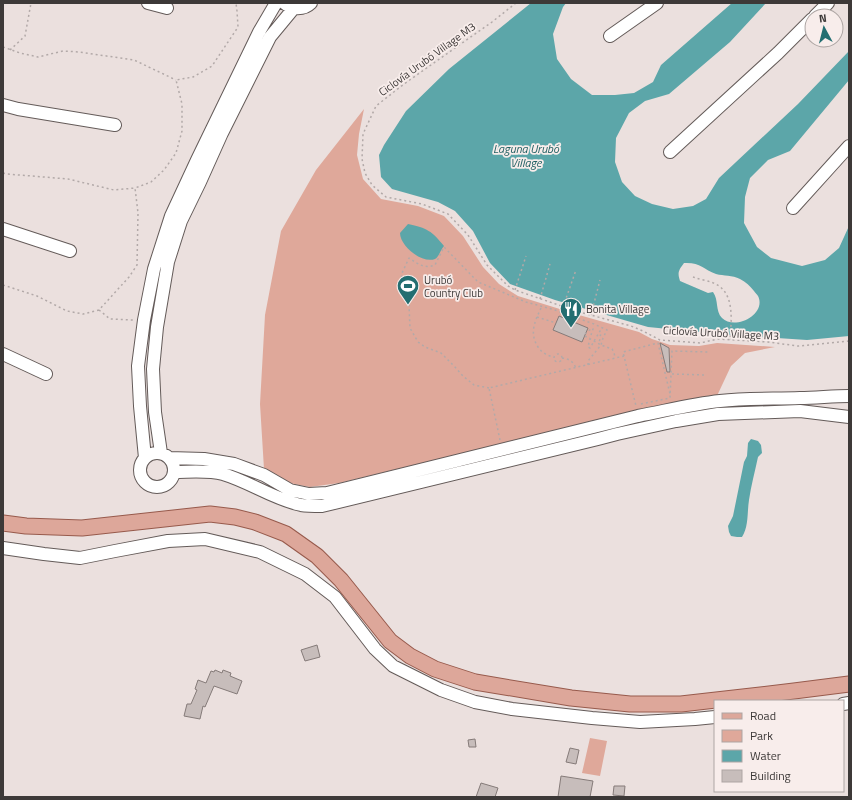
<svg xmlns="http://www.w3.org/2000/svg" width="852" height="800" font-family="'Titillium Web',sans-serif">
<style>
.green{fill:#dfa89a}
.water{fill:#5ca6a9;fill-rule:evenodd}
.building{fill:#c7bdbb;stroke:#857b79}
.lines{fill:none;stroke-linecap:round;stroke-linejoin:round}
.minor-casing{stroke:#645b59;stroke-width:14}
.major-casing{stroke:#975a4c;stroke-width:17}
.path{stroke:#b2a9a8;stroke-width:1.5;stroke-dasharray:2 3;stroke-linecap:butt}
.minor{stroke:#fff;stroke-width:12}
.major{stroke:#dda79a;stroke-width:15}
.labels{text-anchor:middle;stroke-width:3.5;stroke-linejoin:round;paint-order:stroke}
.street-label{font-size:11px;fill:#3d3938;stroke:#f8edeb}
.poi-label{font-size:11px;fill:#3d3938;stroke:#f8edeb;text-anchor:start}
.water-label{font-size:12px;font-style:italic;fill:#236164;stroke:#f8edeb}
</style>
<rect width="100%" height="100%" fill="#ebe0de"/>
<path class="green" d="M364 109 359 134 357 155 363 179 381 199 418 206 444 216 463 236 483 267 499 284 518 296 579 315 639 332 652 339 670 345 699 346 717 343 775 347 745 353 731 366 716 398H712L667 404 339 483 310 487 289 483 264 469 260 404 265 315 281 231 316 170Z
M590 738 607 741 600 776 582 773Z"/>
<path class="water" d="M531 3H566L563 7 553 34 557 59 571 79 592 95H615L634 93 653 82 661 65 732 3H766L730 42 669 94 645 101 629 113 616 138 615 162 622 182 635 196 652 204 673 209 693 206 706 199 719 178 798 104 849 51V80L790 151 768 160 750 178 745 197 744 223 757 247 771 258 802 266 825 260 839 248 849 226V336L807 340 730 335 648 327 555 300 510 284 490 263 473 231 455 211 438 202 392 189 381 177 379 155 384 145 406 111 449 69ZM684 263C700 262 703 269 716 274 724 276 732 275 740 279 746 282 750 286 754 291 755 293 757 294 758 296 767 314 735 331 722 318 715 311 719 300 713 292L708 293 680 281C677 272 679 270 684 263Z
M408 224C427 228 432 231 444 246 441 249 439 257 435 259 422 264 400 246 400 233Z
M751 439 758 441 761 445 762 453 758 457C755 471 751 486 749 500 747 512 749 526 742 537H737L731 536 729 532 728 526 733 516 744 462 747 456 748 443Z"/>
<path class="building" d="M559 316 588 328 582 342 553 330Z
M660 343 669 348 670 372H667Z
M317 645 320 657 305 661 301 650Z
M215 670 222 673 223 670 231 673 230 676 242 681 237 694 214 686 205 707 203 706 200 719 184 716 187 704H191L197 690 195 689 198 680 206 683 211 671 214 672Z
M475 739 476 747H469L468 740Z
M570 748 579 750 576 764 566 762Z
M561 776 593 781 590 797H558Z
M481 783 498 788 495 797H476Z
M614 786H625L624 796 613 795Z"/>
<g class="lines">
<g class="minor-casing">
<path id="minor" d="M148 3 167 8
M284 3C292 10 304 10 311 3
M815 16 828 3
M610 36 657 3
M3 105 18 109 115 125
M670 152 778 53 812 19
M793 208 849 146
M3 229 70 251
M3 354 46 374
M140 470a17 17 0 1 1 34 0a17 17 0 1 1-34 0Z
M161 453 155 412 153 369 157 327 168 262 181 221 200 182 222 133 270 37 294 8
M145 458 140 406 138 366 144 320 154 269 171 216 197 160 259 32 276 3
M169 458 204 459 234 464 264 475 290 490 309 494 327 493 638 416C665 411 692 404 720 401 746 398 773 399 800 398 816 398 832 396 849 396
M174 472C190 472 208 470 223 474 250 482 273 499 301 505 307 506 315 506 322 506L598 439 617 434 676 421 718 414 800 411 849 417
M3 548 44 554 80 558 115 551 168 541 205 539 260 552 305 574 335 597 375 649 393 666 441 690 475 702 512 709 592 718 640 722 695 719 715 717
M843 704 849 703"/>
</g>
<g class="major-casing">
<path id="major" d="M3 523 26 526 82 528 210 514 235 517 255 522 286 534 317 556 341 580 390 641 410 656 435 669 475 682 571 698 630 704H681L794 691 849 684"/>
</g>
<path class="path" d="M516 3 492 22 404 84 376 106 363 134 362 159 365 173 372 185 386 197 422 204 448 214 468 235 487 265 508 286 515 290 576 311 631 326 643 331 660 340 700 343 718 339 768 342 798 346 810 345 849 341
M3 47 20 53 38 57 63 51 79 52 134 60 176 80
M10 50 25 36 31 3
M3 173 7 174 68 179 114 190 135 188
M693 277C701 280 712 281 719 286 735 297 731 324 730 340
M3 285 37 296 67 311 83 314 99 310 129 277 137 265 138 213 135 188 151 182 164 170 176 153 182 131V104L176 80 193 77 212 66 238 27 237 11 236 3
M515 290 526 256
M540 299 550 264
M563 307 576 270
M541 308C535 321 529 333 538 347 542 353 548 356 554 357
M99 310 110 319 133 320
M591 315 600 280
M537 317 556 323
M585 334 592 328 593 329 590 338 588 347 590 348 600 331 601 332 599 344
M585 336 601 345 612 349 614 352 615 358
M554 358a4 4 0 1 1 8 0a4 4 0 1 1-8 0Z
M624 356 623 352 658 343 670 394
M562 358C569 359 573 361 576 368
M672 374 706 375
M489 388 474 385 463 376 455 367 441 353 425 347 418 342 410 328 409 305 401 282 402 273 409 258C418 264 424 269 435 265L444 247 478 282 526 302 555 310 574 317 594 324 607 330 603 338 601 345 588 361V365
M641 404 670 398 672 351 708 352
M500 440 489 388 624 356 636 406"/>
<use href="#minor" class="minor"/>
<use href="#major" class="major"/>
</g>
<defs>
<g id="stadium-pin" transform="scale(1.15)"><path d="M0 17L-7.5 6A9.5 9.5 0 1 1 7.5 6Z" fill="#236e71" stroke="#f8edeb"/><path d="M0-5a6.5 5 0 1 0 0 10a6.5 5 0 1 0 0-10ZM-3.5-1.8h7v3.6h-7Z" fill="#fff"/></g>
<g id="restaurant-pin" transform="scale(1.15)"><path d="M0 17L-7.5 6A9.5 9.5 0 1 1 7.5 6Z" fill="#236e71" stroke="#f8edeb"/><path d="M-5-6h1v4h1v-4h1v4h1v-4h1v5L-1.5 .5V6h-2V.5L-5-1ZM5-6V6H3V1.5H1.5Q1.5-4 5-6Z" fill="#fff"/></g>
</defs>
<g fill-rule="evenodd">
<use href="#stadium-pin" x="408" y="286"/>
<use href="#restaurant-pin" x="571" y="309"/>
</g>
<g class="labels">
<g class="street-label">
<text transform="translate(427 59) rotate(-36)" y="4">Ciclovía Urubó Village M3</text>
<text transform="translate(721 333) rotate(3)" y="4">Ciclovía Urubó Village M3</text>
</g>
<g class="poi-label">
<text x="424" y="284">Urubó<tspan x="424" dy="13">Country Club</tspan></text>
<text x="586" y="313">Bonita Village</text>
</g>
<g class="water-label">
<text x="526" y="153">Laguna Urubó<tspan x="526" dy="14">Village</tspan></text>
</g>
</g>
<rect width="852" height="800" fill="none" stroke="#3d3938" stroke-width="8"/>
<rect x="714" y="700" width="130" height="92" fill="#f8edeb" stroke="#ada5a3"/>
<rect x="722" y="713" width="20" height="6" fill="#dda79a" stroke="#ada5a3"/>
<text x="750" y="720" font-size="12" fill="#3d3938">Road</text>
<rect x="722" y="730" width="20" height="12" fill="#dfa89a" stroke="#ada5a3"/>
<text x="750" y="740" font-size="12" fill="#3d3938">Park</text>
<rect x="722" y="750" width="20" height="12" fill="#5ca6a9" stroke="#ada5a3"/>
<text x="750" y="760" font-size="12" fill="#3d3938">Water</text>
<rect x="722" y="770" width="20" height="12" fill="#c7bdbb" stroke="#ada5a3"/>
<text x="750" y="780" font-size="12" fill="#3d3938">Building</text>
<g transform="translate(824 28) rotate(353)"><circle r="19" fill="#f8edeb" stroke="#ada5a3"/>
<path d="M0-3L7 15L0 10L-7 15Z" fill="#236e71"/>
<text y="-6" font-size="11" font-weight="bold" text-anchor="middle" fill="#3d3938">N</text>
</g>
</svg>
